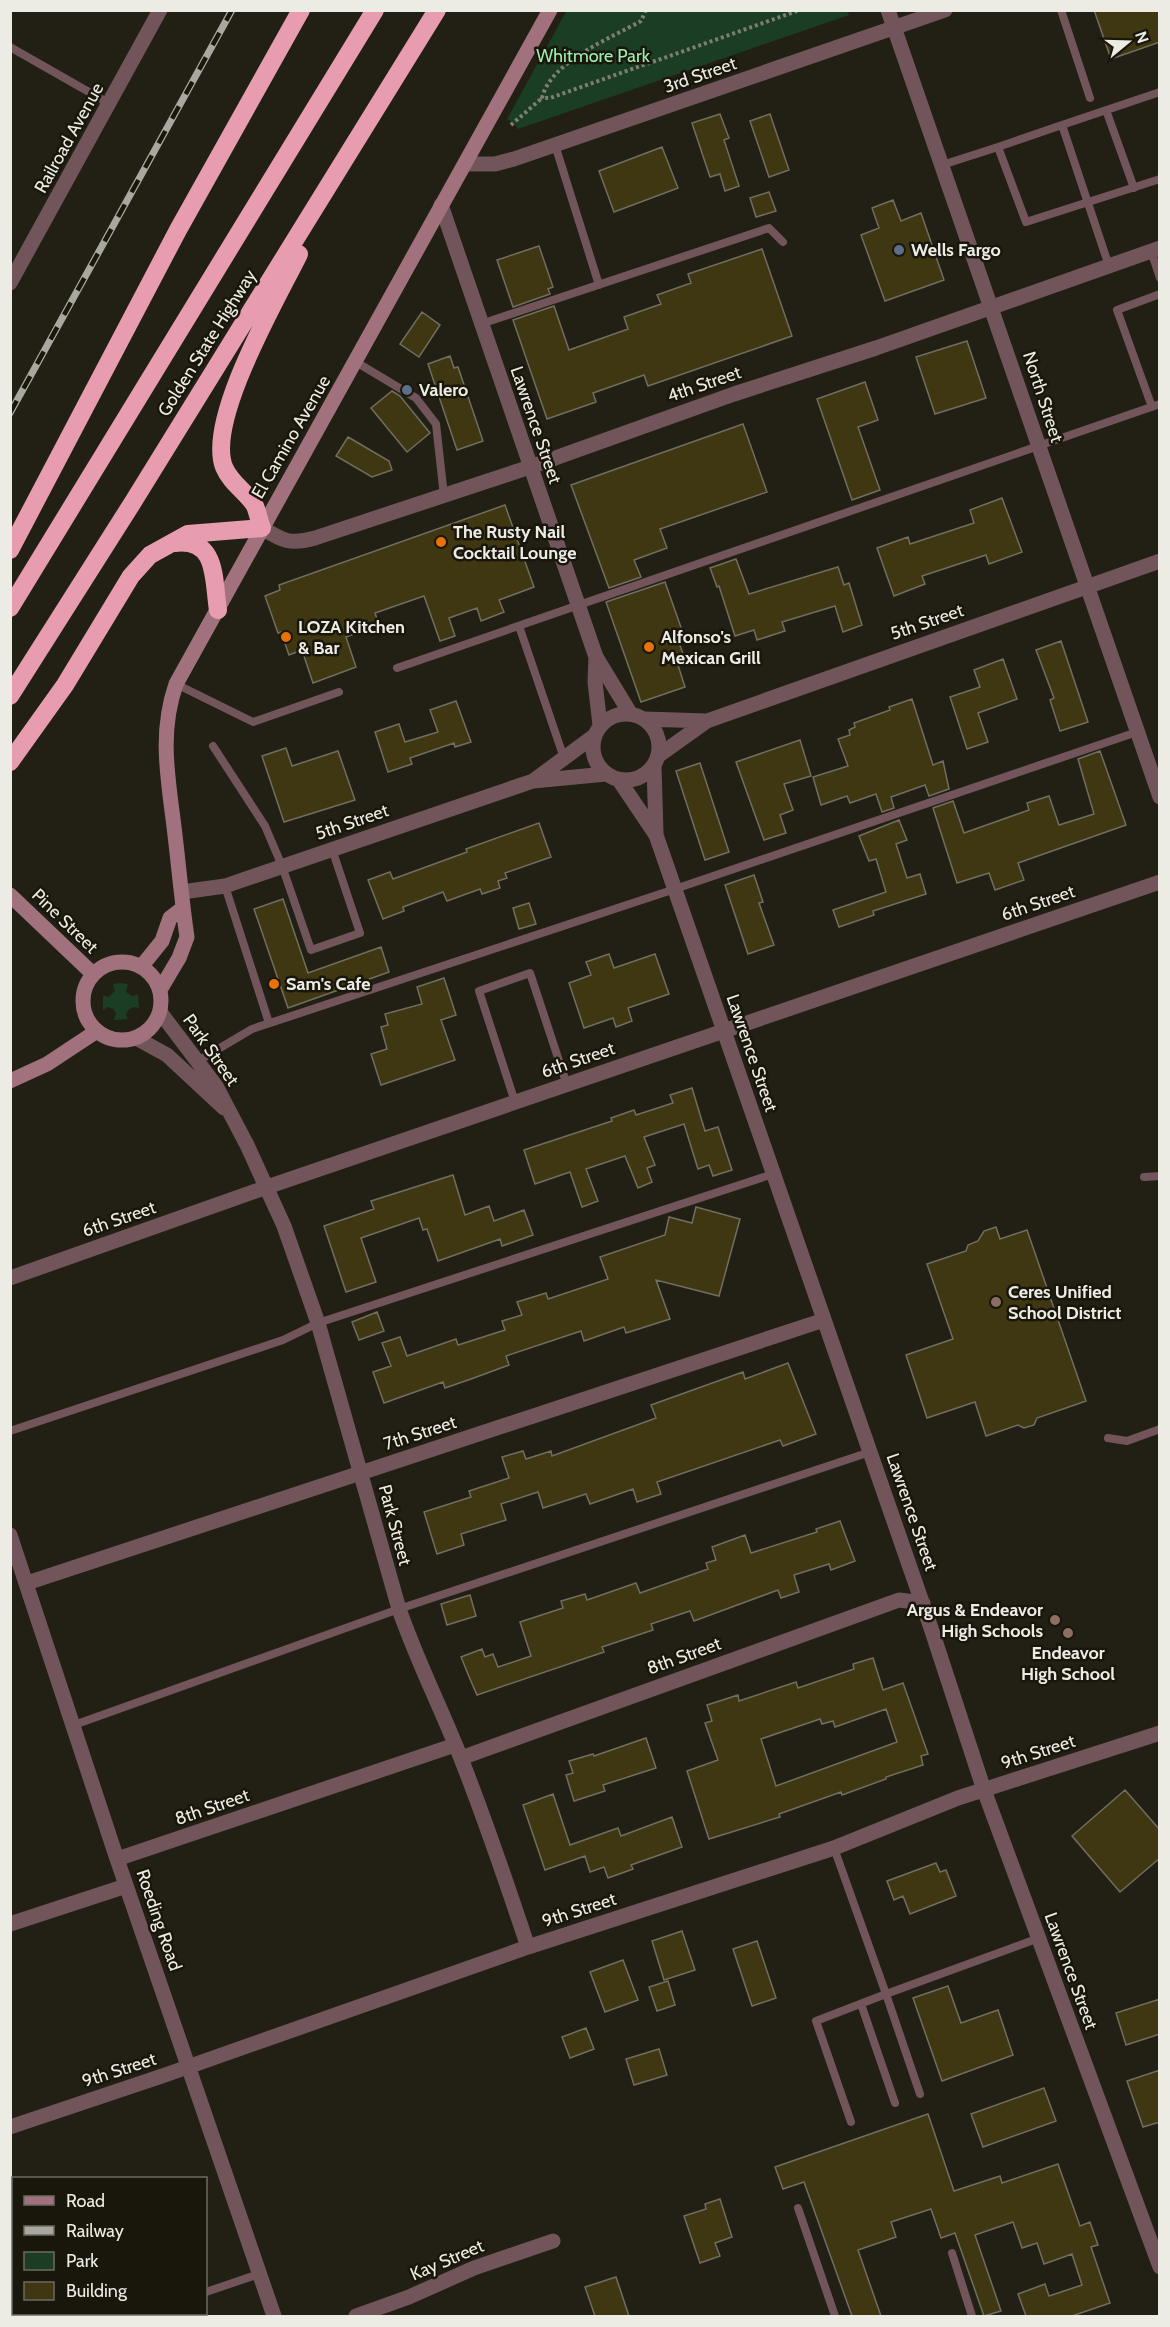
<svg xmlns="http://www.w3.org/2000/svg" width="1170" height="2327" font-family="Cabin,sans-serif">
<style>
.green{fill:#1a3d23}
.building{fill:#3f3712;stroke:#716e61;stroke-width:1.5;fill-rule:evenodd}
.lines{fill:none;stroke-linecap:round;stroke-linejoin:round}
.path{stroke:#7f7e74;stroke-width:4;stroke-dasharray:3 3;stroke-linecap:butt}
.lane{stroke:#72555b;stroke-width:8}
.street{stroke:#72555b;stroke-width:15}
.secondary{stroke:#a1727d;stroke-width:15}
.highway{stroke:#e79daf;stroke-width:18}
.rail-casing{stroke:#a9a8a0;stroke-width:7}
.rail{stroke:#19160c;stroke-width:4.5;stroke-dasharray:14;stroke-linecap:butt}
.service-dot{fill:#5c6f8a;stroke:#19160c;stroke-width:2}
.food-dot{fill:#e8710a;stroke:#19160c;stroke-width:2}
.education-dot{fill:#8d6e63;stroke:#19160c;stroke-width:2}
.labels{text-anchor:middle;stroke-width:5;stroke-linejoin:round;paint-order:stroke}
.park-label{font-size:18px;fill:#9beeae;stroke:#19160c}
.street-label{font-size:18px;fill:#ecebe4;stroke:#19160c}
.poi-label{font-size:18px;font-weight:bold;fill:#ecebe4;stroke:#19160c;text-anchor:start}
</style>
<rect width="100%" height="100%" fill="#222015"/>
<path class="green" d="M567 10H847L849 15 518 129 514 123 507 119Z
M120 983 128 984 126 992 132 996 138 995 139 1008 134 1007 128 1010 126 1015 128 1019 114 1020 116 1013 113 1009 108 1007 103 1010V995L108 997 115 991 113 984Z"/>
<path class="building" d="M1094 10H1160V42L1111 59Z
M720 114 729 138 724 140 739 186 725 191 720 174 710 177 692 123Z
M770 114 789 170 769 177 750 121Z
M662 147 678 188 614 212 599 171Z
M769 192 776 211 756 217 750 198Z
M893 200 901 221 921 213 944 280 885 301 861 235 879 228 872 208Z
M539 246 553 287 548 289 550 294 513 307 497 260Z
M762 249 792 336 648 386 644 375 593 393 596 402 547 419 513 320 554 306 569 350 628 329 624 317 661 304 657 295 691 283 688 274Z
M422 312 440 325 419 357 400 344Z
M967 341 986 398 935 414 916 357Z
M450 356 454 368 458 367 483 441 457 450 428 364Z
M865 382 878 420 858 427 880 490 852 500 817 399Z
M392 391 400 396 430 433 407 452 371 408Z
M743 424 767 492 660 529 667 548 634 560 641 577 609 588 571 485Z
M348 437 389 461 392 470 372 477 336 456Z
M1002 498 1022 552 989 564 986 555 922 576 925 584 894 596 877 548 908 537 910 544 974 523 970 510Z
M505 505 534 587 499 600 504 612 481 621 477 608 449 618 455 636 440 641 424 596 375 613 379 625 346 637 356 667 313 683 302 650 289 655 281 632 278 633 265 596 280 590 279 585Z
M736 559 749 594 838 567 844 585 849 583 862 625 843 632 835 606 782 622 785 631 757 640 754 630 735 636 719 586 717 587 710 568Z
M665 582 683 633 676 635 685 659 677 662 685 687 641 702 606 602Z
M1061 641 1088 722 1060 731 1050 700 1054 698 1036 650Z
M1003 659 1017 699 978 713 988 742 967 749 950 697 980 687 974 670Z
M912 699 933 765 943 761 949 789 929 796 925 785 891 797 894 808 882 812 876 794 850 803 847 796 821 805 813 777 848 766 838 739 850 735 849 730 855 727 854 723 890 710 889 707Z
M456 701 471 742 455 747 454 743 410 758 412 764 388 772 375 732 399 724 405 742 438 732 430 710Z
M800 740 811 776 784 784 793 810 780 815 786 833 764 840 736 762Z
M286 748 292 766 338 751 355 800 284 822 262 756Z
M1100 751 1126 825 1018 863 1024 880 995 890 989 873 957 883 933 808 953 801 964 833 1029 810 1027 803 1049 796 1059 825 1094 814 1078 759Z
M700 763 729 852 705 860 676 771Z
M899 820 907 840 896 844 907 878 920 874 926 894 873 911 874 915 839 927 833 910 886 892 876 859 869 861 859 836Z
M539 823 551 857 505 873 507 878 498 881 500 888 482 894 480 889 447 901 443 892 403 907 404 911 383 919 368 880 390 872 393 879 467 852 466 849Z
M754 875 763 902 759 903 774 945 748 954 725 885Z
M283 899 308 973 381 947 389 972 288 1008 254 909Z
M529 903 536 924 519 929 513 908Z
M609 954 614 968 655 954 669 994 628 1008 632 1021 616 1027 613 1018 584 1028 569 983 591 975 586 962Z
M444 978 456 1015 441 1020 455 1060 381 1085 371 1054 387 1049 381 1027 388 1025 385 1014 422 1004 417 987Z
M692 1088 705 1131 718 1127 732 1170 713 1176 709 1165 698 1169 684 1124 644 1137 655 1165 647 1168 652 1182 638 1188 625 1156 586 1169 598 1201 582 1207 570 1172 535 1184 524 1150 612 1121 611 1118 634 1110 636 1115 673 1103 670 1095Z
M453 1175 465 1215 489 1206 494 1221 524 1210 533 1235 502 1246 500 1239 438 1261 427 1229 423 1230 419 1218 361 1238 376 1282 346 1292 324 1226 374 1209 371 1201Z
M696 1207 740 1219 719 1296 656 1280 670 1319 626 1333 624 1327 584 1341 581 1331 506 1356 509 1365 471 1379 445 1388 443 1382 384 1403 373 1372 391 1366 382 1343 400 1337 407 1356 456 1339 458 1345 505 1330 502 1321 522 1315 517 1302 546 1293 548 1299 608 1279 600 1257 665 1235 669 1217 692 1223Z
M996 1227 1000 1239 1027 1230 1086 1401 1037 1418 1034 1425 1024 1428 1018 1425 986 1436 975 1402 927 1418 906 1355 953 1339 927 1264 966 1251 968 1245 978 1241 984 1231Z
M377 1312 384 1331 359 1340 352 1322Z
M788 1363 816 1434 783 1446 780 1440 657 1482 661 1494 637 1502 633 1489 590 1504 586 1494 543 1508 538 1492 501 1504 506 1520 461 1534 464 1545 437 1554 424 1512 471 1497 469 1491 509 1478 502 1457 523 1451 526 1459 551 1451 552 1456 656 1418 651 1405 743 1372 745 1379Z
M840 1521 855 1561 831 1570 829 1564 794 1575 799 1592 781 1598 778 1590 694 1621 690 1611 651 1624 653 1630 602 1647 604 1652 477 1695 470 1679 461 1657 482 1649 485 1657 493 1654 498 1667 531 1656 520 1622 563 1608 561 1601 585 1594 587 1600 636 1583 640 1593 708 1569 706 1563 716 1560 712 1547 745 1535 751 1553 817 1532 816 1529Z
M470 1595 476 1616 447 1625 441 1604Z
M873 1658 883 1690 903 1683 928 1754 921 1756 923 1765 886 1777V1779L842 1795 841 1792 779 1814 780 1817 709 1839 687 1771 718 1760 705 1723 712 1721 707 1705 738 1695 739 1701 796 1682 798 1688 854 1669 853 1664ZM886 1709 897 1742 776 1786 761 1739 820 1719 822 1724 833 1721 835 1727Z
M646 1738 656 1768 603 1785 605 1791 574 1801 566 1775 573 1773 569 1761 593 1754 594 1756Z
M1125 1790 1160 1830V1858L1120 1892 1072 1836Z
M553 1794 570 1845 618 1828 621 1836 672 1817 682 1847 631 1865 633 1869 608 1878 604 1867 590 1872 585 1856 545 1870 523 1805Z
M936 1863 940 1872 946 1870 956 1896 910 1914 903 1896 894 1900 887 1881Z
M682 1931 695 1970 664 1980 652 1941Z
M757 1941 776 1998 752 2006 733 1949Z
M623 1960 638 2000 605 2012 590 1972Z
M668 1981 675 2005 657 2011 649 1987Z
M948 1986 961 2023 998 2010 1013 2055 942 2081 913 1998Z
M1160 1999V2034L1126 2045 1116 2013Z
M586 2028 594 2049 570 2058 562 2037Z
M659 2049 667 2075 634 2085 626 2059Z
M1160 2070V2122L1143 2127 1127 2081Z
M1044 2088 1056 2121 983 2147 971 2114Z
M928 2114 954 2191 1000 2176 1002 2183 1058 2164 1080 2226 1090 2222 1098 2245 1091 2247 1110 2303 1072 2316H1026L1018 2294 1045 2284 1049 2296 1082 2285 1072 2254 1044 2264 1037 2243 1022 2248 1013 2222 975 2235 1001 2311 984 2316 955 2233 941 2238 931 2209 891 2222 896 2237 858 2250 881 2316H852L804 2182 783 2189 775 2167Z
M720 2199 732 2237 715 2243 720 2256 700 2263 684 2216 706 2209 705 2204Z
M616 2277 629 2316H595L585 2287Z"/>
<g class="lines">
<path class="path" d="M646 10 641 21C611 38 550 62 542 98H550L800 10
M511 125 542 98"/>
<path class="lane" d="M1061 10 1090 98
M10 47 110 104
M1106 110 1134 188
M1062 125 998 147 1026 222 1160 179
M555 145 599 285
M942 165 998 147
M1151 251 1160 278
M1109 266 1062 125 1160 92
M481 324 769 228 783 242
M356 362 416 398 436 424 444 496
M1152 407 1117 310 1160 294
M519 626 564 758
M397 668 1160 404
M176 684 253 722 339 692
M213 746 265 826 282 866 311 950 360 933 332 849
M225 886 269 1023
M198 1061 252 1029 675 889 1137 732
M515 1102 479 991 530 973 567 1085
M1144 1177 1160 1176
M10 1431 283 1340 318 1323 773 1174
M1108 1438 1127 1441 1160 1429
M74 1725 399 1609 870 1452
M834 1848 886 1994 1039 1938
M861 2004 895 2103
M851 2122 816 2021 886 1994 920 2094
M798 2208 835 2316
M952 2253 972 2316
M206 2292 259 2274
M136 2316 144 2314"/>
<path class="street" d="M888 10C981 272 1068 535 1160 797
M466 164H495L514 159 945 10
M441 205 596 657 630 713
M10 283 160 10
M262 528C283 541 290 545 315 538L530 467 734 394 876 348 1160 248
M596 657 595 682 600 725
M593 747a33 33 0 1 1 66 0a33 33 0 1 1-66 0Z
M645 719 707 721
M658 756 707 721 1160 561
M654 766 656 833
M619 780 656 835 931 1628 984 1790 1160 2267
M533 781 594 736
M182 892 225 886 533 781 606 774
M160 1012 216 1086 247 1145 284 1226 318 1323 399 1609C417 1661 442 1710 462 1761 486 1822 507 1884 528 1947
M136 1038 167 1055 224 1108
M10 1278 267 1187 1160 882
M10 1535 117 1859 274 2316
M27 1583 824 1320
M461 1758 899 1600 923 1603
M117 1859 455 1745
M10 1924 126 1886
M10 2127 165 2075 528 1947 834 1848 958 1798 1160 1733
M356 2316 409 2297 474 2268 553 2241"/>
<path class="secondary" d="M10 895 93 974
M83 1001a39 39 0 1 1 78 0a39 39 0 1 1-78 0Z
M141 967 162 941 170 918 183 908
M160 990 179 958 187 937C182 903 179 869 175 835 169 782 158 736 176 684L550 10
M10 1081 47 1064 97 1031"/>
<path class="highway" d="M175 543C218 538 213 579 218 610
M10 550 178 230 301 10
M10 608 375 10
M10 696 133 502 437 10
M10 762 65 685 131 576 150 555 188 534 262 528C259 521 258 513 255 506 248 493 231 484 224 467 206 420 277 299 299 254"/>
<g class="rail-casing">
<path id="rail" d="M10 413 232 10"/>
</g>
<use href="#rail" class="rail"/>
</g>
<g class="service-dot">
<circle cx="899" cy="250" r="6"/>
<circle cx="407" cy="390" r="6"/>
</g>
<g class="food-dot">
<circle cx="441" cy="542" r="6"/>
<circle cx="286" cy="637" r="6"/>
<circle cx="649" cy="647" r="6"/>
<circle cx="274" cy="984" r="6"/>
</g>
<g class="education-dot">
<circle cx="996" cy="1302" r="6"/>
<circle cx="1055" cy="1620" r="6"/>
<circle cx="1068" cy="1633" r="6"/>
</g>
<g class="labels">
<g class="park-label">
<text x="593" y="62">Whitmore Park</text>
</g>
<g class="street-label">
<text transform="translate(700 75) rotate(-19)" y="6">3rd Street</text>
<text transform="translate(69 138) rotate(-61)" y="6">Railroad Avenue</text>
<text transform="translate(207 343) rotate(-58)" y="6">Golden State Highway</text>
<text transform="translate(704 384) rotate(-19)" y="6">4th Street</text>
<text transform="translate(1043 397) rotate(72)" y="6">North Street</text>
<text transform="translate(536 425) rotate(71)" y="6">Lawrence Street</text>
<text transform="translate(291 437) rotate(-60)" y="6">El Camino Avenue</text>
<text transform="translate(927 622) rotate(-19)" y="6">5th Street</text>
<text transform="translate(352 822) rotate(-19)" y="6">5th Street</text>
<text transform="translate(1038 903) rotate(-19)" y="6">6th Street</text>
<text transform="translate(65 921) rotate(44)" y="6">Pine Street</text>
<text transform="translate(211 1050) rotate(55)" y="6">Park Street</text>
<text transform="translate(752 1053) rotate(71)" y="6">Lawrence Street</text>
<text transform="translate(578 1060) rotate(-19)" y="6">6th Street</text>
<text transform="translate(119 1219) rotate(-19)" y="6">6th Street</text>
<text transform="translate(420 1433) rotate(-18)" y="6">7th Street</text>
<text transform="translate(912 1512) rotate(71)" y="6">Lawrence Street</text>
<text transform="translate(395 1525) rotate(75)" y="6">Park Street</text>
<text transform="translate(684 1656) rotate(-20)" y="6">8th Street</text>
<text transform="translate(1038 1752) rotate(-18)" y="6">9th Street</text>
<text transform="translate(212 1807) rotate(-19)" y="6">8th Street</text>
<text transform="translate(579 1910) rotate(-18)" y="6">9th Street</text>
<text transform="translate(159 1920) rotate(71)" y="6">Roeding Road</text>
<text transform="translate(1071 1971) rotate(70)" y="6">Lawrence Street</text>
<text transform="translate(119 2070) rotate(-18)" y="6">9th Street</text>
<text transform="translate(447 2260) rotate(-23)" y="6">Kay Street</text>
</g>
<g class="poi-label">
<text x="911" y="256">Wells Fargo</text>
<text x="419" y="396">Valero</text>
<text x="453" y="538">The Rusty Nail<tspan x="453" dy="21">Cocktail Lounge</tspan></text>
<text x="298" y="633">LOZA Kitchen<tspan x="298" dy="21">&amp; Bar</tspan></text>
<text x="661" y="643">Alfonso's<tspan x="661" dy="21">Mexican Grill</tspan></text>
<text x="286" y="990">Sam's Cafe</text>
<text x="1008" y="1298">Ceres Unified<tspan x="1008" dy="21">School District</tspan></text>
<text x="1043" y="1616" text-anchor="end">Argus &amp; Endeavor<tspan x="1043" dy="21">High Schools</tspan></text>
<text x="1068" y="1659" text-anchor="middle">Endeavor<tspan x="1068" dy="21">High School</tspan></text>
</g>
</g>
<rect width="1170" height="2327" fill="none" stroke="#ecebe4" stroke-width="24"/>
<rect x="12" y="2177" width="195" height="138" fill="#19160c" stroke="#6d6b62" stroke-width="1.5"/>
<rect x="24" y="2196" width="30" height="9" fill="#a1727d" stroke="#6d6b62" stroke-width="1.5"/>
<text x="66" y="2207" font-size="18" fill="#ecebe4">Road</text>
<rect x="24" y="2226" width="30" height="9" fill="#a9a8a0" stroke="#6d6b62" stroke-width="1.5"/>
<text x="66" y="2237" font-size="18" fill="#ecebe4">Railway</text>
<rect x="24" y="2252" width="30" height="18" fill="#1a3d23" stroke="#6d6b62" stroke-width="1.5"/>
<text x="66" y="2267" font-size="18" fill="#ecebe4">Park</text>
<rect x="24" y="2282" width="30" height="18" fill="#3f3712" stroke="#6d6b62" stroke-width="1.5"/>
<text x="66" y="2297" font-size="18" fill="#ecebe4">Building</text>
<g transform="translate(1128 42) rotate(71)" stroke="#19160c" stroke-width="4.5" paint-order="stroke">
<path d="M0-4.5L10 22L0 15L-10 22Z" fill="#ecebe4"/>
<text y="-9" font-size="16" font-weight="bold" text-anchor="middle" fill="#ecebe4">N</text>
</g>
</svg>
